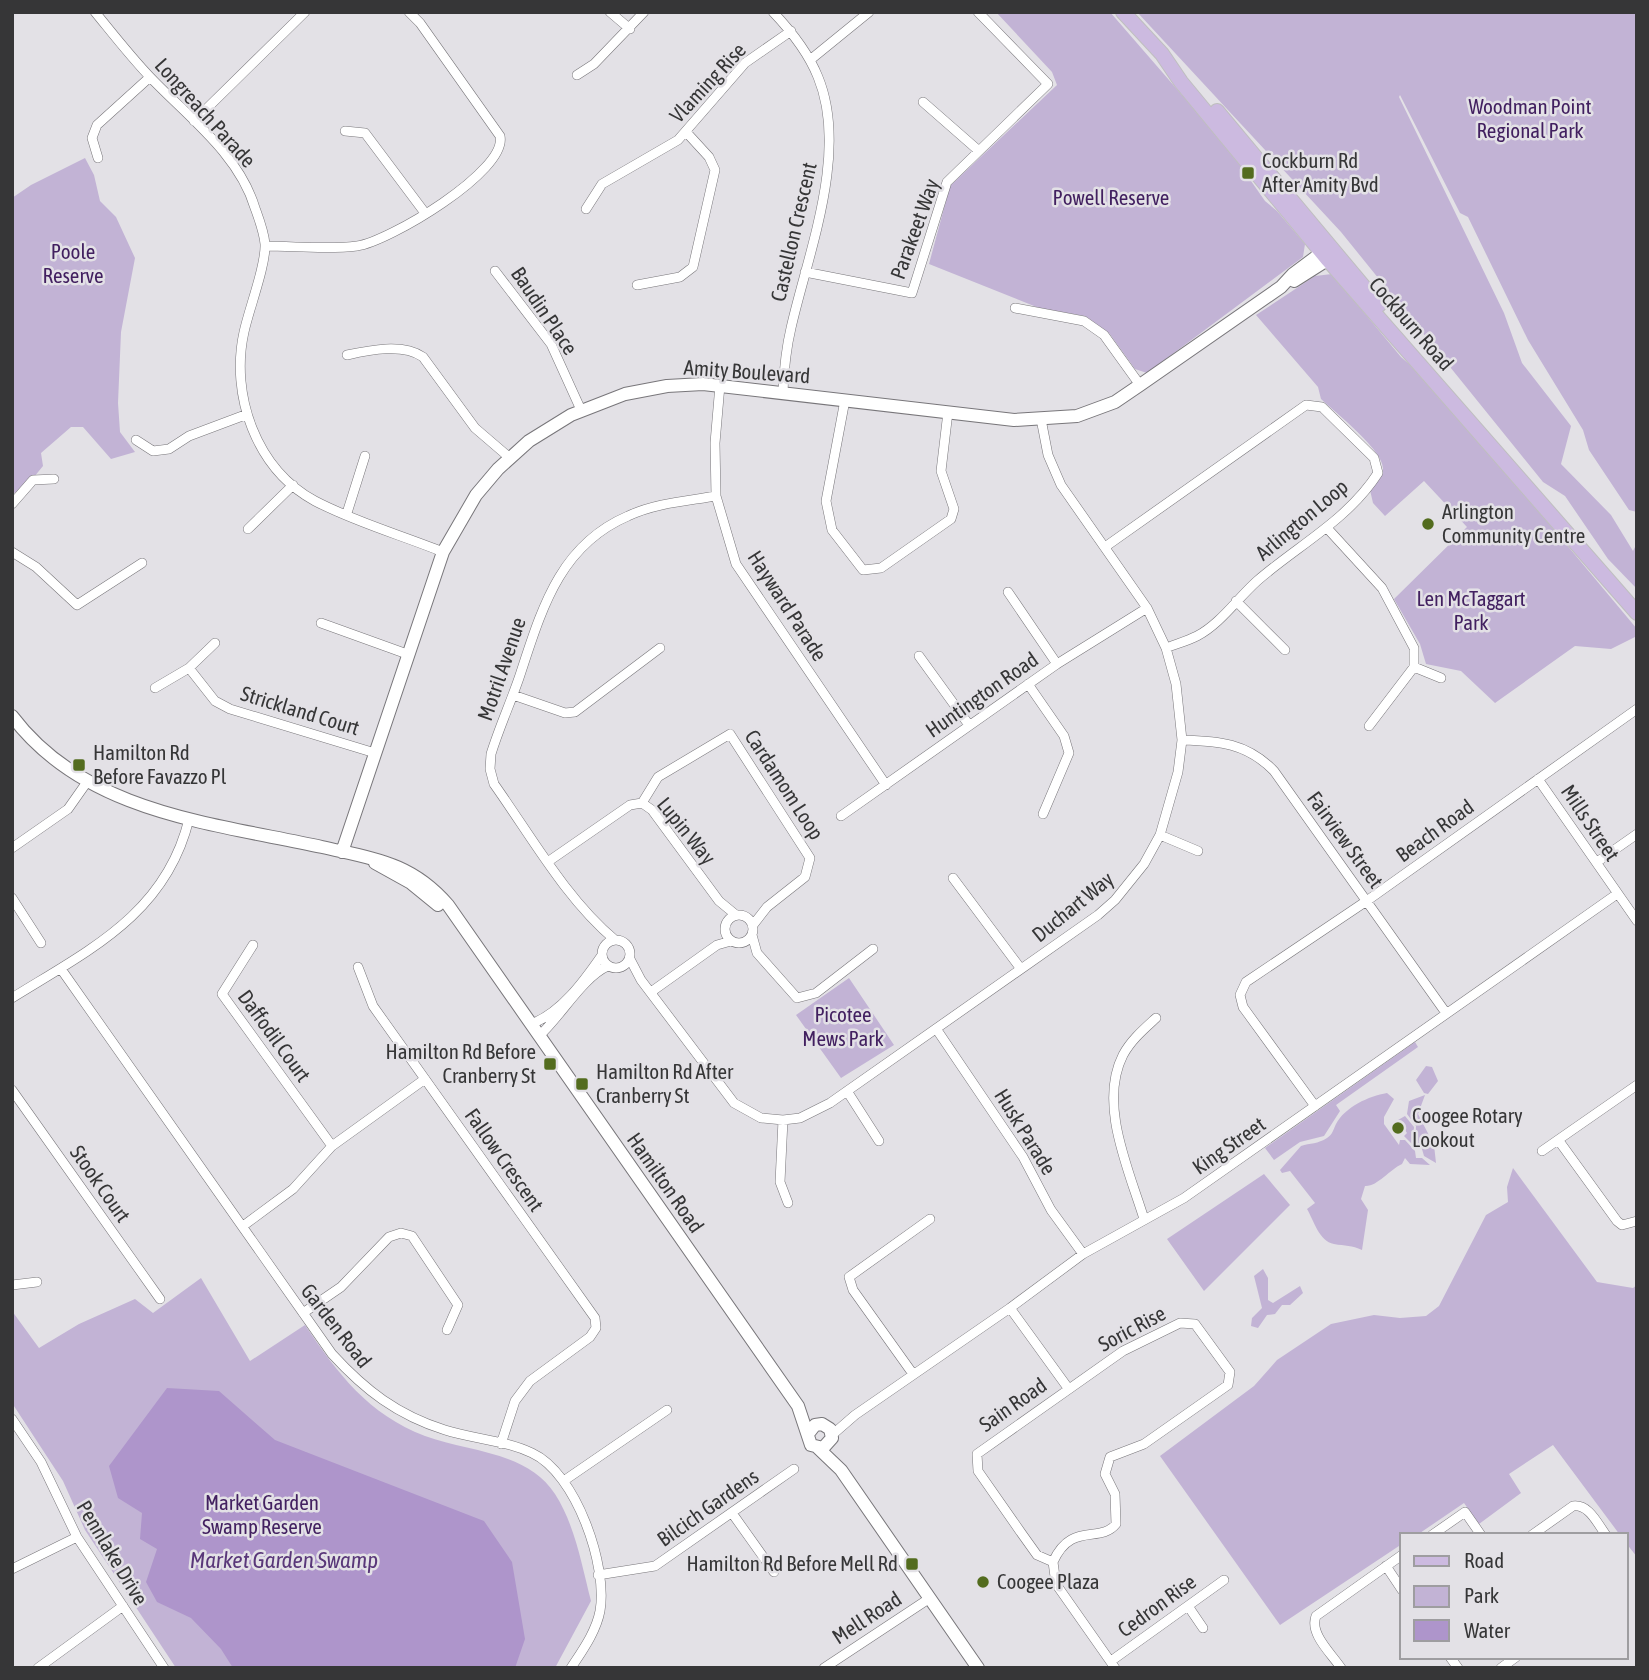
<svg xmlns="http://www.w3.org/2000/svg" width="1649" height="1680" font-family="'Asap Condensed',sans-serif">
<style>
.green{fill:#c2b3d5}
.water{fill:#ae95cb}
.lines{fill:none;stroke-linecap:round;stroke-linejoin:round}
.street-casing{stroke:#78767a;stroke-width:10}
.secondary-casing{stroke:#78767a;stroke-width:14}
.primary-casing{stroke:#bfbfbf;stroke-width:16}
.street{stroke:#fff;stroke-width:9}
.secondary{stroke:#fff;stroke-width:12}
.primary{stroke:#ccbae0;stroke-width:14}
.poi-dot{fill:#536c1e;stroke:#e3e1e6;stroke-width:2.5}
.labels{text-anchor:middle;stroke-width:5;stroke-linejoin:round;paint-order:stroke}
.street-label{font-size:21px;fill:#363637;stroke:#e3e1e6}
.park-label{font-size:21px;fill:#422060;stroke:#e3e1e6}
.poi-label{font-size:21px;fill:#363637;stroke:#e3e1e6;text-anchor:start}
.water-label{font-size:23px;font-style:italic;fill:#593779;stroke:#e3e1e6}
</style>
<rect width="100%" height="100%" fill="#e3e1e6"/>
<path class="green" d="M996 12H1110L1228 148 1265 201 1277 211 1305 244 1303 257 1147 373 1135 369 1109 333 1085 316 1039 308 929 264 950 186 1057 85 1052 72Z
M1137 12H1637V512L1629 510 1589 450 1583 430 1528 340 1468 217 1460 213 1400 95 1399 97 1504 313 1522 363 1571 426 1561 464 1611 515 1633 551 1637 543V589L1608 559 1565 496 1543 482 1341 232Z
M85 158 94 175 100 201 116 217 135 258 121 332 118 403 120 432 135 452 111 459 83 427H71L41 453 43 466 25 488 12 494V198L31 185Z
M1332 274 1401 357 1435 387 1637 629V636L1611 649 1575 646 1495 703 1461 671 1426 664 1420 644 1394 599 1467 527 1424 481 1385 516 1373 503 1370 490C1376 483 1383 478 1383 468 1383 450 1335 412 1321 399L1318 387 1256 315 1315 276Z
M849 978 894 1045 841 1078 796 1015Z
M1415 1042 1418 1047 1336 1105 1340 1111 1324 1136 1300 1142 1274 1160 1265 1148Z
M1426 1066 1432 1067 1438 1081 1428 1094 1424 1093 1416 1080Z
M1387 1093 1394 1099 1384 1117V1124L1399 1145 1400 1140H1405L1415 1151 1416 1158H1422L1430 1165 1410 1164 1405 1158 1402 1164C1389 1170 1377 1187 1365 1186L1361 1199 1368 1210 1362 1250C1352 1245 1345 1246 1334 1244 1319 1241 1314 1221 1307 1209L1315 1203 1290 1171 1282 1173 1280 1170 1301 1146C1310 1143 1318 1144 1327 1138 1333 1134 1333 1130 1336 1124 1345 1107 1369 1096 1387 1093Z
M1425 1095 1418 1114 1434 1145 1436 1163 1424 1156 1422 1149 1415 1148 1416 1126 1407 1114 1409 1101Z
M1405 1116 1414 1127 1413 1145 1404 1136 1407 1133 1398 1120Z
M1513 1168 1597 1282 1633 1288 1637 1285V1557L1626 1543V1535H1620L1553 1445 1509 1474 1521 1493 1479 1524 1464 1503 1417 1535H1402V1544L1280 1625 1160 1456 1254 1386 1277 1360 1331 1324 1374 1315 1400 1318 1426 1316 1439 1306 1486 1215 1508 1202 1507 1187Z
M1264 1174 1290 1205 1204 1291 1167 1239Z
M1263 1269 1268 1278V1300L1273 1303 1300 1286 1303 1293 1290 1305H1282L1275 1314 1267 1315 1258 1328 1251 1326 1252 1318 1262 1308 1254 1276Z
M201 1278 250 1361 305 1325C338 1374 368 1414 425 1436 468 1452 527 1451 555 1494 575 1525 582 1566 591 1601L555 1668H176L85 1530 63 1481 12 1403V1311L39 1348 79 1324 135 1299 153 1313Z"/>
<path class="water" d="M167 1388 219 1391 275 1440 484 1521 512 1562 525 1639 515 1668H233L221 1649 191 1618 157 1602 146 1582 157 1549 140 1539 142 1513 118 1498 109 1466Z"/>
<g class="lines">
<g class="street-casing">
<path id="street" d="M95 12C113 34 130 56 150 77 187 116 239 154 255 208 259 219 264 232 265 244 266 265 249 309 244 332 230 395 256 469 315 501 355 522 401 535 443 552
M610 12 630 29
M773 12C792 32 808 52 818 77 849 152 808 253 791 328 786 349 784 370 783 391
M810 60 869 12
M577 75 594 64 644 12
M923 102 979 151
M194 121 305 12
M345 131 365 133 425 213
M98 158 92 138 97 125 150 77
M586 209 602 184 678 140 745 63 791 31
M265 246C295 246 327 250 357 246 388 242 508 171 500 136L420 23 409 12
M495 271 551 344 581 410
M805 272 912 293 947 182 1048 84 978 12
M637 285 680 277 693 267 715 170 709 157 687 133
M1015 308 1084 321 1104 335 1140 385
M347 355C370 350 403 343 423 357L475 428 510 458
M720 385 715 443 716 496 736 564 886 785
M845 400 826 501 832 530 863 570 881 568 951 519 954 509 941 471 948 412
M136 440 153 451 169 449 189 436 245 415
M12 504 33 480 54 479
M347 513 365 456
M1327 528 1382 588 1414 648V667L1369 726
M248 529 293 485
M1105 547 1306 405 1322 407 1374 458 1378 473C1348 520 1297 546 1257 581 1237 599 1220 624 1197 636 1187 641 1176 644 1166 648
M12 552 36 567 77 605 142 563
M1008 592 1057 664
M1236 601 1285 650
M321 623 407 654
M919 656 969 725
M1414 667 1441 678
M189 668 215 701 230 709 375 753
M1028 684 1064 736 1069 753 1043 814
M155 688 189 668 215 643
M513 695 565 713 575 712 660 648
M1182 740C1219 741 1247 743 1274 771L1446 1013
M1538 779 1637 921
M642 803 658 777 730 734 810 858 805 877 767 907 753 925
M841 816 1057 664 1147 608
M1160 835 1198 851
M12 848 68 809 87 782
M549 861 630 805 642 803 652 810 719 901 736 915
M1597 862 1637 834
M953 878 1021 969
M12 898 41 943
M725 929a14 14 0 1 1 28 0a14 14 0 1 1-28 0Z
M752 935 757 953 797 998 816 993 873 949
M615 940C566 899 531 836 494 784L490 769 491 754C499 728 510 704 519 678 541 612 558 546 628 516 655 503 687 501 716 496
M602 954a14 14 0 1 1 28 0a14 14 0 1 1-28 0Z
M253 945 222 994 332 1146
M630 959 641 980 734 1103 761 1118 783 1120 800 1118 830 1103 1098 915 1115 900 1144 864 1160 835 1178 772 1182 740 1176 684 1166 648 1147 608 1061 485 1048 455 1041 419
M358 967 373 1006 595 1318 596 1328 590 1337 530 1381 515 1401 501 1444
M61 969 332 1354C365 1390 397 1415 445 1430 473 1439 505 1440 532 1453 576 1473 608 1566 600 1611 596 1632 582 1651 571 1668
M651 992 717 945 731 941
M12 998C89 950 166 914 189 819
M531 1024C561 1013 584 981 602 955
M937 1030 1023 1157 1051 1210 1083 1254
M539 1036C561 1016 583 977 608 966
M12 1090 160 1299
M847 1091 879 1141
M1315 1106 1243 1007 1240 995 1246 982 1368 900 1637 709
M783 1120 780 1182 788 1203
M1559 1141 1617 1221 1622 1225 1637 1221
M1542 1151 1637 1085
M1144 1219C1129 1170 1098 1104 1123 1055 1131 1040 1144 1029 1156 1018
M243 1226 293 1189 332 1146 425 1079
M12 1285 37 1282
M1010 1308 1068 1388
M303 1313 341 1287 389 1237 401 1233 412 1236 458 1305 447 1330
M913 1374 853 1290 849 1277 930 1219
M12 1419 41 1462 77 1537 164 1668
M832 1435 855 1415 1010 1308 1083 1254 1184 1198 1617 894
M565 1480 667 1410
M732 1513 774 1572
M1432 1535 1465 1512 1481 1535
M1532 1535 1573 1506C1589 1504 1597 1523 1606 1535
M1053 1562 1037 1555 1022 1534 978 1471 977 1454 1123 1351 1180 1323 1195 1324 1230 1372 1228 1385 1144 1444 1110 1457 1105 1474 1115 1494 1116 1524C1100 1544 1071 1521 1053 1562L1056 1584 1115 1668
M1386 1566 1402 1590
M12 1569 77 1537
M598 1575 655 1566 794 1469
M1188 1606 1203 1628
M1450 1657 1458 1668
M1111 1661 1224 1580
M38 1668 123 1606
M824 1668 930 1598
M1341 1668C1332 1654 1309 1634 1316 1616L1402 1555
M1501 1668 1516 1657"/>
</g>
<g class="secondary-casing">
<path id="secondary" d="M1294 281 1335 255
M12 716C85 813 212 823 322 847 374 859 411 862 448 905L798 1406 811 1445 823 1448 832 1438 830 1429 822 1424 815 1425 808 1434
M342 852 443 552 476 495 498 469 529 441 571 415 625 394 667 386 703 384 1014 420 1077 416 1115 402 1140 385 1281 287 1293 274 1328 248
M375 863 411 883 438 905
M818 1448 841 1470 978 1668"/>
</g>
<g class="primary-casing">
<path id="primary" d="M1123 12 1162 54 1181 82 1328 260 1637 613
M1217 111 1379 305"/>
</g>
<use href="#street" class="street"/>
<use href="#secondary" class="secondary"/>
<use href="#primary" class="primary"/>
</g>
<g class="poi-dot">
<rect x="1241" y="166" width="14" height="14" rx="3.5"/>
<circle cx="1428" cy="524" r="7"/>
<rect x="72" y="758" width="14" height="14" rx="3.5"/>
<rect x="543" y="1057" width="14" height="14" rx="3.5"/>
<rect x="575" y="1077" width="14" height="14" rx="3.5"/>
<circle cx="1398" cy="1128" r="7"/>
<rect x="905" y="1557" width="14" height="14" rx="3.5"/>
<circle cx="983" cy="1582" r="7"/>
</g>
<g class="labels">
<g class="street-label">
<text transform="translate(708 83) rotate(-47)" y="7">Vlaming Rise</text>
<text transform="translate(205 113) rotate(48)" y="7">Longreach Parade</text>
<text transform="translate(915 229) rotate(-70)" y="7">Parakeet Way</text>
<text transform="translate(794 232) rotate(-77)" y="7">Castellon Crescent</text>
<text transform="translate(544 311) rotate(56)" y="7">Baudin Place</text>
<text transform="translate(1411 324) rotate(49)" y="7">Cockburn Road</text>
<text transform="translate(747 372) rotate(4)" y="7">Amity Boulevard</text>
<text transform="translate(1302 520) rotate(-40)" y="7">Arlington Loop</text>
<text transform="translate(787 606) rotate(57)" y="7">Hayward Parade</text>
<text transform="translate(502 669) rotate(-71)" y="7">Motril Avenue</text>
<text transform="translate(982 695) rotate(-35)" y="7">Huntington Road</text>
<text transform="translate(300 711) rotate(17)" y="7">Strickland Court</text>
<text transform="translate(784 785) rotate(57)" y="7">Cardamom Loop</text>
<text transform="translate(1590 823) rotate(56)" y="7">Mills Street</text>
<text transform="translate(686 831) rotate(51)" y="7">Lupin Way</text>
<text transform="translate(1435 831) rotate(-36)" y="7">Beach Road</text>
<text transform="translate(1345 840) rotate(54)" y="7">Fairview Street</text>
<text transform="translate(1073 907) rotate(-39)" y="7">Duchart Way</text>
<text transform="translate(274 1036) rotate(54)" y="7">Daffodil Court</text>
<text transform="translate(1025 1132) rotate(58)" y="7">Husk Parade</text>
<text transform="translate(1229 1146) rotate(-35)" y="7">King Street</text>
<text transform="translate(504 1160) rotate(55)" y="7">Fallow Crescent</text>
<text transform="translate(665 1183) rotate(55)" y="7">Hamilton Road</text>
<text transform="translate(100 1184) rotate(55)" y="7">Stook Court</text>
<text transform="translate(336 1326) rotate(52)" y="7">Garden Road</text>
<text transform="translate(1132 1329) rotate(-28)" y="7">Soric Rise</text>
<text transform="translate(1013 1405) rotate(-35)" y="7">Sain Road</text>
<text transform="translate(708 1508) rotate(-35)" y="7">Bilcich Gardens</text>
<text transform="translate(112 1553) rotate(59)" y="7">Pennlake Drive</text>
<text transform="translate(1157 1606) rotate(-36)" y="7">Cedron Rise</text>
<text transform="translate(867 1618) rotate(-33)" y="7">Mell Road</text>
</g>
<g class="park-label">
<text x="1530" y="114">Woodman Point<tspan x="1530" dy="24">Regional Park</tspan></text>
<text x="1111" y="205">Powell Reserve</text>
<text x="73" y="259">Poole<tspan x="73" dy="24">Reserve</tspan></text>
<text x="1471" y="606">Len McTaggart<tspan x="1471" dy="24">Park</tspan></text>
<text x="843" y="1022">Picotee<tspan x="843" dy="24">Mews Park</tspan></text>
<text x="262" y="1510">Market Garden<tspan x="262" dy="24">Swamp Reserve</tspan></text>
</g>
<g class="poi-label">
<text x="1262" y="168">Cockburn Rd<tspan x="1262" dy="24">After Amity Bvd</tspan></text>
<text x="1442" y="519">Arlington<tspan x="1442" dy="24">Community Centre</tspan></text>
<text x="93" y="760">Hamilton Rd<tspan x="93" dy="24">Before Favazzo Pl</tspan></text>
<text x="536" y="1059" text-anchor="end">Hamilton Rd Before<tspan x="536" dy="24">Cranberry St</tspan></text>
<text x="596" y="1079">Hamilton Rd After<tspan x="596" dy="24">Cranberry St</tspan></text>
<text x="1412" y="1123">Coogee Rotary<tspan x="1412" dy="24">Lookout</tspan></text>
<text x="898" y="1571" text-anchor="end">Hamilton Rd Before Mell Rd</text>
<text x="997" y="1589">Coogee Plaza</text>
</g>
<g class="water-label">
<text x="284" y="1568">Market Garden Swamp</text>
</g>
</g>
<rect width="1649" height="1680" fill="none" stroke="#363637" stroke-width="28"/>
<rect x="1400" y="1533" width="228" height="126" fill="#e3e1e6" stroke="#9e9da0" stroke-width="2"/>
<rect x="1414" y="1556" width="35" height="10" fill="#ccbae0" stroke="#9e9da0" stroke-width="2"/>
<text x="1464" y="1568" font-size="21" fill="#363637">Road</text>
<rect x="1414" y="1586" width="35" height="21" fill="#c2b3d5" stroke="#9e9da0" stroke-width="2"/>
<text x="1464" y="1603" font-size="21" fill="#363637">Park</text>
<rect x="1414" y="1620" width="35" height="21" fill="#ae95cb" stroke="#9e9da0" stroke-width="2"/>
<text x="1464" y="1638" font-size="21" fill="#363637">Water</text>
</svg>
